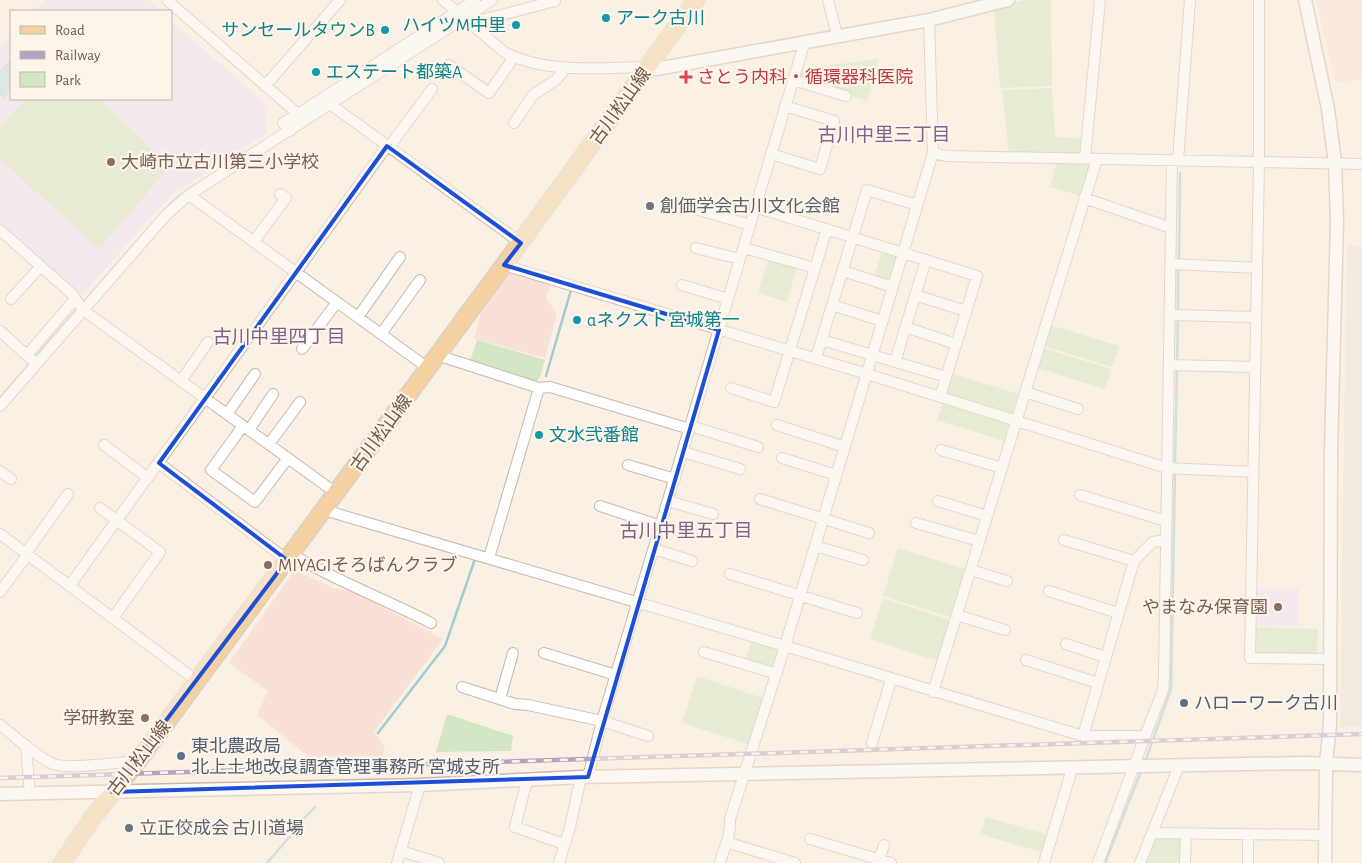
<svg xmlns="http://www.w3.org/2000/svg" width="1362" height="863" font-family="'Alegreya Sans','Noto Sans JP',sans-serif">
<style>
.commercial{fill:#fae1d8}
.industrial{fill:#eae3de}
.education{fill:#ede0f6}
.green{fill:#d3e6c3}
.water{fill:#badde2;stroke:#a1cdd2}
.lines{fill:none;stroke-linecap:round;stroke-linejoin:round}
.stream{stroke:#a1cdd2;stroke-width:2.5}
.minor-casing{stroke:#cab8ab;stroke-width:12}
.tertiary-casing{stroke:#cab8ab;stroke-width:15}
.primary-casing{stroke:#d7d0cd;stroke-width:19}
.minor{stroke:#fff;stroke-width:10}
.tertiary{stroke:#fff;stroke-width:12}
.primary{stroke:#f4d1a1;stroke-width:16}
.rail-casing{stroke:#b3a3c2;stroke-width:4.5}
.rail{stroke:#fdf5e9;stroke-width:2.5;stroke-dasharray:8;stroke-linecap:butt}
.marked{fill:none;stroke:#1d4ed8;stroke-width:4;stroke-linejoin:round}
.culture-dot{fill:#0f9aa8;stroke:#fdf5e9;stroke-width:2}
.health-dot{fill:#e0444e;stroke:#fdf5e9;stroke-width:2}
.education-dot{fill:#8d6e63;stroke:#fdf5e9;stroke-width:2}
.worship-dot{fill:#6b7280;stroke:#fdf5e9;stroke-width:2}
.service-dot{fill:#5c6f8a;stroke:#fdf5e9;stroke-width:2}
.labels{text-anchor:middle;stroke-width:4.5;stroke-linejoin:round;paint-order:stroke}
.culture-label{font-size:18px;fill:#0d838f;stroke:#fdf5e9;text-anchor:start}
.health-label{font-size:18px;fill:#be3a42;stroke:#fdf5e9;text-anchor:start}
.street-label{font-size:18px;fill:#70574b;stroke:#fdf5e9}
.education-label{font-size:18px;fill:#785e54;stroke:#fdf5e9;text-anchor:start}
.worship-label{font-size:18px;fill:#5b616d;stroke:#fdf5e9;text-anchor:start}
.service-label{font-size:18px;fill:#4e5e75;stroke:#fdf5e9;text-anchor:start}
.neighbourhood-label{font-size:19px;fill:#7d648c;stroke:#fdf5e9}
</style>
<rect width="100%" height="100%" fill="#faf0e3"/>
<path class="commercial" d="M1316 0H1362V79L1336 83Z
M508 271 551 283 546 299 557 313 545 358 474 339 482 307Z
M295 570 333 588 355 592 443 639 374 732 385 748 383 756 309 757 257 715 268 691 229 663Z"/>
<path class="industrial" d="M1347 245 1362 246V726L1340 727Z"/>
<path class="education" d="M45 0H148L160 11H34Z
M171 21 264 102 268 132 175 193 146 222 82 295 0 223V47L11 35V99H171Z
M1256 589H1299V626H1257Z"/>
<path class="green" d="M1025 0H1051L1052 86 1000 88 994 9Z
M879 59 867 101 799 78 801 69Z
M1052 88 1055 137 1082 139V156L1009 153 1002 90Z
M25 99H99L170 166 99 249 0 159V127Z
M1057 161 1090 163 1081 196 1050 187Z
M882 251 897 256 889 282 874 277Z
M768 259 797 267 787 302 758 293Z
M1051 325 1119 346 1112 367 1044 346Z
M477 340 545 360 540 377 535 383 470 361Z
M1043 348 1111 369 1105 389 1037 368Z
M951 373 1018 394 1011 416 944 394Z
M943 402 1009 424 1004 441 937 420Z
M898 548 965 569 950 617 883 596Z
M883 598 950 620 937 661 870 639Z
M1254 627 1318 629 1317 655 1254 654Z
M752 640 774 647 778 653 773 670 745 661Z
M697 676 763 698 748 744 682 723Z
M447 714 513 736 511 751 436 752Z
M986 817 1049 835 1044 849 1041 852 980 834Z
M1152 837H1183L1184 863H1143Z"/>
<path class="water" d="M10 61 11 89 4 97 0 94V72Z"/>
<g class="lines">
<path class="stream" d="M163 211 179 196 213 174
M1179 261 1180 173
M83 303 137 241
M1178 311V267
M1177 361 1178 317
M546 376 571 290
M0 398 79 307
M1175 466 1177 367
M378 733 445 646 475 559
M1145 762 1171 689 1175 472
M301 822 315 807
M267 863 298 827
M1105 863 1141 771"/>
<g class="minor-casing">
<path id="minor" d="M167 0 298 114 283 123 290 131
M443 0 504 52C547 75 602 67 649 67
M828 0 837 35
M1259 0V162L1250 658 1331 659
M473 25 478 21 555 1
M449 65 489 93 514 57
M793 80 846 96
M265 86 340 0
M330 104 492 0
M298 114 475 0
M514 123 533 95 557 79 566 67
M389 147 432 89
M933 153 946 156 1362 164
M771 154 820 169 834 121 785 106
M1085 159 1100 0
M1178 160 1190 0
M189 195 428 368
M1084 198 1171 228
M679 204 750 225
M755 207 977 276 940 397
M0 230 72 294 83 310 336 493
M254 241 286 198 280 194
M696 248 740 259
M744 248 815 268
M1171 264 1257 268
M504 265 867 374 1167 468 1253 472
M843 271 893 287
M682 285 728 299
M915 295 966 311
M11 299 41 266
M832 305 882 321
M1170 315 1256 317
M358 317 400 257
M905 327 956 344
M0 331 31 359
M381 334 420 280
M822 340 946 377
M302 349 337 302
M27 355 75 299
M437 355 539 388 550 387 690 429
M816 358 867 190 917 205
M895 362 926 260
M1169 365 1255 367
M181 381 208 342
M731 388 774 402 827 229
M1025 392 1078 409
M0 406 167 214 189 195 330 104 521 243
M227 414 255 374
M777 425 845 447
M243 426 211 470 255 502 288 458
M691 426 758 447
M249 430 273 394
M269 444 300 402
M104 445 148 478
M941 450 1002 468
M683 452 740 469
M782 458 836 475
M159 463 287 560
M628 465 675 479
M0 471 11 479
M1080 495 1166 521
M760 499 869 533
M668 501 713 514
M938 501 987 516
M600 506 661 526
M100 508 160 552 113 618
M324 510 785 646 933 153 929 20
M916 523 979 541
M0 534 197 681
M1064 540 1134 561
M815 546 863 560
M654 549 692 561
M26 553 68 494
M291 554C336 581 385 599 431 623
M489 558 539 388
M971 570 1007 581
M730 574 857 613
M70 585 387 146
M1049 591 1118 613
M0 592 28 554
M957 615 1005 630
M1066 644 1105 657
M704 652 777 674
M544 653 616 675
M1026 660 1098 683
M462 687 515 704 528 705 602 721 648 736
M933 692 1097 159
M500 699 513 653
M0 725C17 738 34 755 53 764 69 770 119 762 138 761
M1083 736 1134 561 1153 542 1165 540
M872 743 891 680
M26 745 30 794
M588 777 602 721 805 41
M527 780 515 827 564 844
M1152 833 1325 835
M810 839 891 863
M729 843 795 863
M401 851 439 863
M397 863 420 785
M559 863 570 827 581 777
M720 863C724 847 731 837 730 819L785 646 1083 736H1145L1163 690 1164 677 1172 160
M878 863 884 845
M1044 863 1072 769
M1098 863 1145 736
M1140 863 1179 766
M1185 863 1186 834
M1248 863V835"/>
</g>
<g class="tertiary-casing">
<path id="tertiary" d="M1305 0 1328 109 1335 163 1337 221 1331 450 1330 726 1326 763 1325 863
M649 67 656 69 929 20 1008 0
M0 794 420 785 581 777 1304 763 1362 765"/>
</g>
<g class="primary-casing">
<path id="primary" d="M62 863 93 817 138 761 504 265 696 0"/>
</g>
<use href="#minor" class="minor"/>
<use href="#tertiary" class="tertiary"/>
<use href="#primary" class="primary"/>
<g class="rail-casing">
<path id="rail" d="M0 778 1362 734"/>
</g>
<use href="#rail" class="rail"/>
</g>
<path d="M0 0H1362V863H0ZM387 146 521 243 504 265 719 330 588 777 112 792 287 560 159 463Z" fill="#faf0e3" fill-opacity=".55" fill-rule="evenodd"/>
<path class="marked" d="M387 146 521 243 504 265 719 330 588 777 112 792 287 560 159 463Z"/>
<g class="culture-dot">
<circle cx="606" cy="18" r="5"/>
<circle cx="516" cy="25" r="5"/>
<circle cx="385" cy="30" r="5"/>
<circle cx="316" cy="72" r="5"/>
<circle cx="577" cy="320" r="5"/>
<circle cx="539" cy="435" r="5"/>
</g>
<path class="health-dot" d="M683.5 69.5h5v5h5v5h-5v5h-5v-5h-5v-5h5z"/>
<g class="education-dot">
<circle cx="111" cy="162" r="5"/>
<circle cx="268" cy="565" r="5"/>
<circle cx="1278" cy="607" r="5"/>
<circle cx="145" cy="718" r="5"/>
</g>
<g class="worship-dot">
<circle cx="650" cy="206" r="5"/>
<circle cx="129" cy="828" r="5"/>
</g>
<g class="service-dot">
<circle cx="1184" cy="703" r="5"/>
<circle cx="181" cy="756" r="5"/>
</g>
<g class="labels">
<g class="culture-label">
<text x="616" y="24">アーク古川</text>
<text x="506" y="31" text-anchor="end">ハイツM中里</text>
<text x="375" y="36" text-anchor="end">サンセールタウンB</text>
<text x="326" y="78">エステート都築A</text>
<text x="587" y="326">αネクスト宮城第一</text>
<text x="549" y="441">文水弐番館</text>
</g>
<g class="health-label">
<text x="697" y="83">さとう内科・循環器科医院</text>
</g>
<g class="street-label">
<text transform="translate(620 106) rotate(-54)" y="6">古川松山線</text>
<text transform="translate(381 433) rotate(-54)" y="6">古川松山線</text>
<text transform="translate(139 758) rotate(-52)" y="6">古川松山線</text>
</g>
<g class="education-label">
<text x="121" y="168">大崎市立古川第三小学校</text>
<text x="278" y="571">MIYAGIそろばんクラブ</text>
<text x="1268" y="613" text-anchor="end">やまなみ保育園</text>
<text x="135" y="724" text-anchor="end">学研教室</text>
</g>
<g class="worship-label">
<text x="660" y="212">創価学会古川文化会館</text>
<text x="139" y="834">立正佼成会 古川道場</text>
</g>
<g class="service-label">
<text x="1194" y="709">ハローワーク古川</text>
<text x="191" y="752">東北農政局<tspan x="191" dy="21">北上土地改良調査管理事務所 宮城支所</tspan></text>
</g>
<g class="neighbourhood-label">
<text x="884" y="141">古川中里三丁目</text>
<text x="279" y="343">古川中里四丁目</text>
<text x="686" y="537">古川中里五丁目</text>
</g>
</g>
<rect x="10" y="10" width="162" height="90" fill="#fdf5e9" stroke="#c5b6aa"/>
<rect x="20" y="26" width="25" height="8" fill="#f4d1a1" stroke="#c5b6aa"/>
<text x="55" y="35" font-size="15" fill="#70574b">Road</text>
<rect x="20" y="51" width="25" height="8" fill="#b3a3c2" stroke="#c5b6aa"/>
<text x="55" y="60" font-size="15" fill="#70574b">Railway</text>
<rect x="20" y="72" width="25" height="15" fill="#d3e6c3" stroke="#c5b6aa"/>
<text x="55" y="85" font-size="15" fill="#70574b">Park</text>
</svg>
